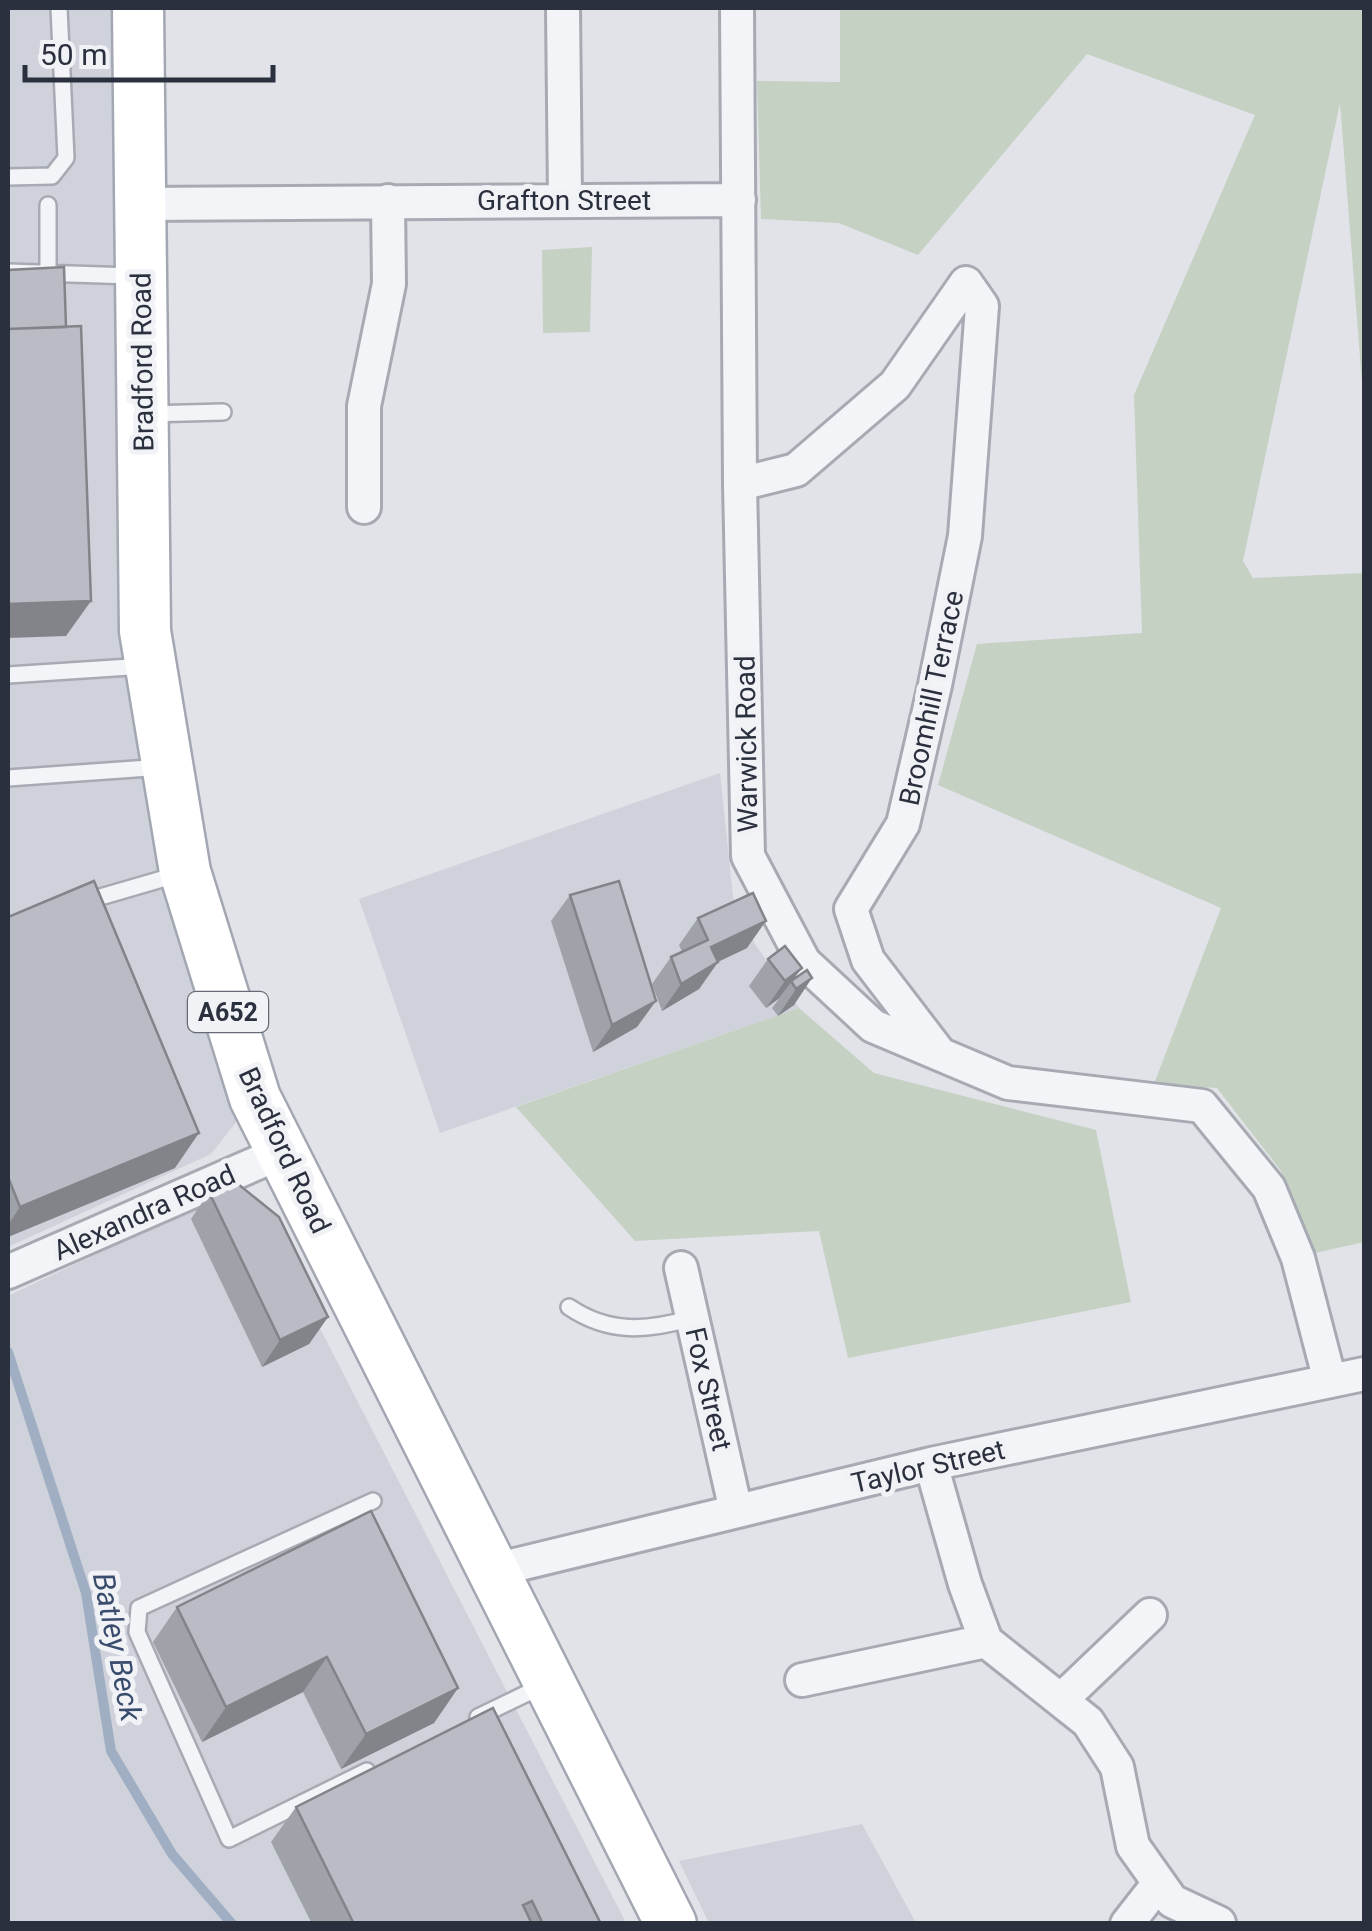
<svg xmlns="http://www.w3.org/2000/svg" width="1372" height="1931" font-family="Roboto,sans-serif">
<style>
.built{fill:#cfd2da}
.green{fill:#c5d1c3}
.lines{fill:none;stroke-linecap:round;stroke-linejoin:round}
.stream{stroke:#a0aec4;stroke-width:10}
.lane-casing{stroke:#a7aab2;stroke-width:20}
.street-casing{stroke:#a7aab2;stroke-width:38}
.primary-casing{stroke:#a2a7b2;stroke-width:55}
.lane{stroke:#f3f4f7;stroke-width:15}
.street{stroke:#f3f4f7;stroke-width:32}
.primary{stroke:#fff;stroke-width:50}
.wall{fill:#9fa2a9}
.shaded-wall{fill:#828489}
.building{fill:#b9bcc4;stroke:#828489;stroke-width:2.5}
.labels{text-anchor:middle;stroke-width:10;stroke-linejoin:round;paint-order:stroke}
.shield{fill:#f0f2f6;stroke:#666a75;stroke-width:2.5}
.shield-label{font-size:25px;font-weight:bold;fill:#2b303e}
.street-label{font-size:28px;fill:#2b303e;stroke:#f0f2f6}
.water-label{font-size:30px;font-style:italic;fill:#3a4c6d;stroke:#f0f2f6}
</style>
<rect width="100%" height="100%" fill="#e1e3e8"/>
<path class="built" d="M8 8H139L142 329 185 872 255 1098 211 1154 8 1247Z
M720 773 733 897 755 944 799 1008 440 1133 359 899Z
M217 1197 255 1202 626 1923 8 1924V1296Z
M862 1824 916 1923H709L679 1861Z"/>
<path class="green" d="M840 8H1364V408L1340 103 1243 561 1253 578 1364 573V1242L1315 1253 1281 1171 1217 1088 1154 1084 1221 908 938 785 977 644 1142 633 1134 395 1255 115 1087 54 918 255 839 223 761 219 757 81 840 82Z
M592 247 590 332 543 333 542 250Z
M799 1008 874 1073 1096 1130 1131 1302 848 1358 819 1231 635 1241 516 1107Z"/>
<g class="lines">
<path class="stream" d="M8 1352 86 1593 111 1751 172 1854 232 1924"/>
<g class="lane-casing">
<path id="lane" d="M8 177 52 176 66 158 59 8
M8 272 133 276
M48 272V205
M147 414 223 412
M8 675 145 666
M8 778 163 767
M83 902 176 875
M569 1307C609 1334 647 1331 692 1318
M478 1717 542 1686
M367 1771 229 1839 137 1632 139 1608 373 1501"/>
</g>
<g class="street-casing">
<path id="street" d="M563 8 565 199
M737 8 740 484 748 856 804 962 873 1026 1008 1083 1202 1106 1269 1188 1298 1258 1330 1381
M139 204 739 200
M740 484 796 470 895 385 966 283 982 306 965 536 935 685 903 824 851 909 868 960 940 1054
M364 507V406L389 284 388 201
M681 1268 736 1511
M8 1272 280 1153
M931 1464 965 1584 986 1641 1088 1722 1117 1767 1133 1846 1172 1901 1219 1923
M495 1570 931 1464 1364 1374
M802 1680 986 1641
M1063 1698 1150 1615
M1127 1924 1159 1883"/>
</g>
<g class="primary-casing">
<path id="primary" d="M138 8 145 631 185 872 255 1098 671 1924"/>
</g>
<use href="#lane" class="lane"/>
<use href="#street" class="street"/>
<use href="#primary" class="primary"/>
</g>
<path class="wall" d="M570 895 637 1027 593 1052 551 921Z
M8 917 175 1168 8 1237Z
M698 918 747 948 718 962 699 989 662 1011 652 984 671 957 682 952 679 945Z
M768 959 795 978 807 970 794 1005 778 1016 772 1008 779 999 766 1008 749 986Z
M209 1192 328 1317 309 1344 262 1367 191 1219Z
M177 1607 458 1688 434 1723 341 1769 303 1692 202 1742 153 1642Z
M296 1807 601 1924H312L271 1842Z"/>
<path class="shaded-wall" d="M91 601 66 636 8 638V604Z
M766 921 747 948 692 974 711 947Z
M718 962 699 989 662 1011 681 984Z
M802 968 779 998 766 1008 785 981Z
M812 978 794 1005 778 1016 796 989Z
M656 1001 637 1027 593 1052 612 1025Z
M199 1133 175 1168 8 1237V1225L20 1207Z
M328 1317 309 1344 262 1367 280 1340Z
M327 1657 303 1692 202 1742 226 1707Z
M458 1688 434 1723 341 1769 366 1734Z"/>
<path class="building" d="M64 267 66 327 8 329V270Z
M81 326 91 601 8 604V329Z
M94 881 199 1133 20 1207 8 1177V917Z
M619 881 656 1001 612 1025 570 895Z
M753 893 766 921 711 947 718 962 681 984 671 957 708 940 698 918Z
M785 946 802 968 785 981 768 959Z
M807 970 812 978 796 989 791 981Z
M233 1180 279 1217 328 1317 280 1340 209 1192Z
M371 1511 458 1688 366 1734 327 1657 226 1707 177 1607Z
M493 1708 601 1924H543L532 1901 523 1905 532 1924H354L296 1807Z"/>
<g class="labels">
<rect class="shield" x="188" y="992" width="80" height="40" rx="8"/>
<g class="shield-label">
<text x="228" y="1021">A652</text>
</g>
<g class="street-label">
<text x="564" y="210">Grafton Street</text>
<text transform="translate(142 362) rotate(-91)" y="10">Bradford Road</text>
<text transform="translate(931 698) rotate(-78)" y="10">Broomhill Terrace</text>
<text transform="translate(746 744) rotate(-91)" y="10">Warwick Road</text>
<text transform="translate(285 1150) rotate(65)" y="10">Bradford Road</text>
<text transform="translate(144 1212) rotate(-24)" y="10">Alexandra Road</text>
<text transform="translate(709 1389) rotate(77)" y="10">Fox Street</text>
<text transform="translate(928 1466) rotate(-13)" y="10">Taylor Street</text>
</g>
<g class="water-label">
<text transform="translate(117 1647) rotate(79)" y="10">Batley Beck</text>
</g>
</g>
<rect width="1372" height="1931" fill="none" stroke="#2b303e" stroke-width="20"/>
<path d="M25 65v15h248v-15" fill="none" stroke="#2b303e" stroke-width="5"/>
<text x="40" y="65" font-size="30" fill="#2b303e" stroke="#f0f2f6" stroke-width="8" paint-order="stroke">50 m</text>
</svg>
